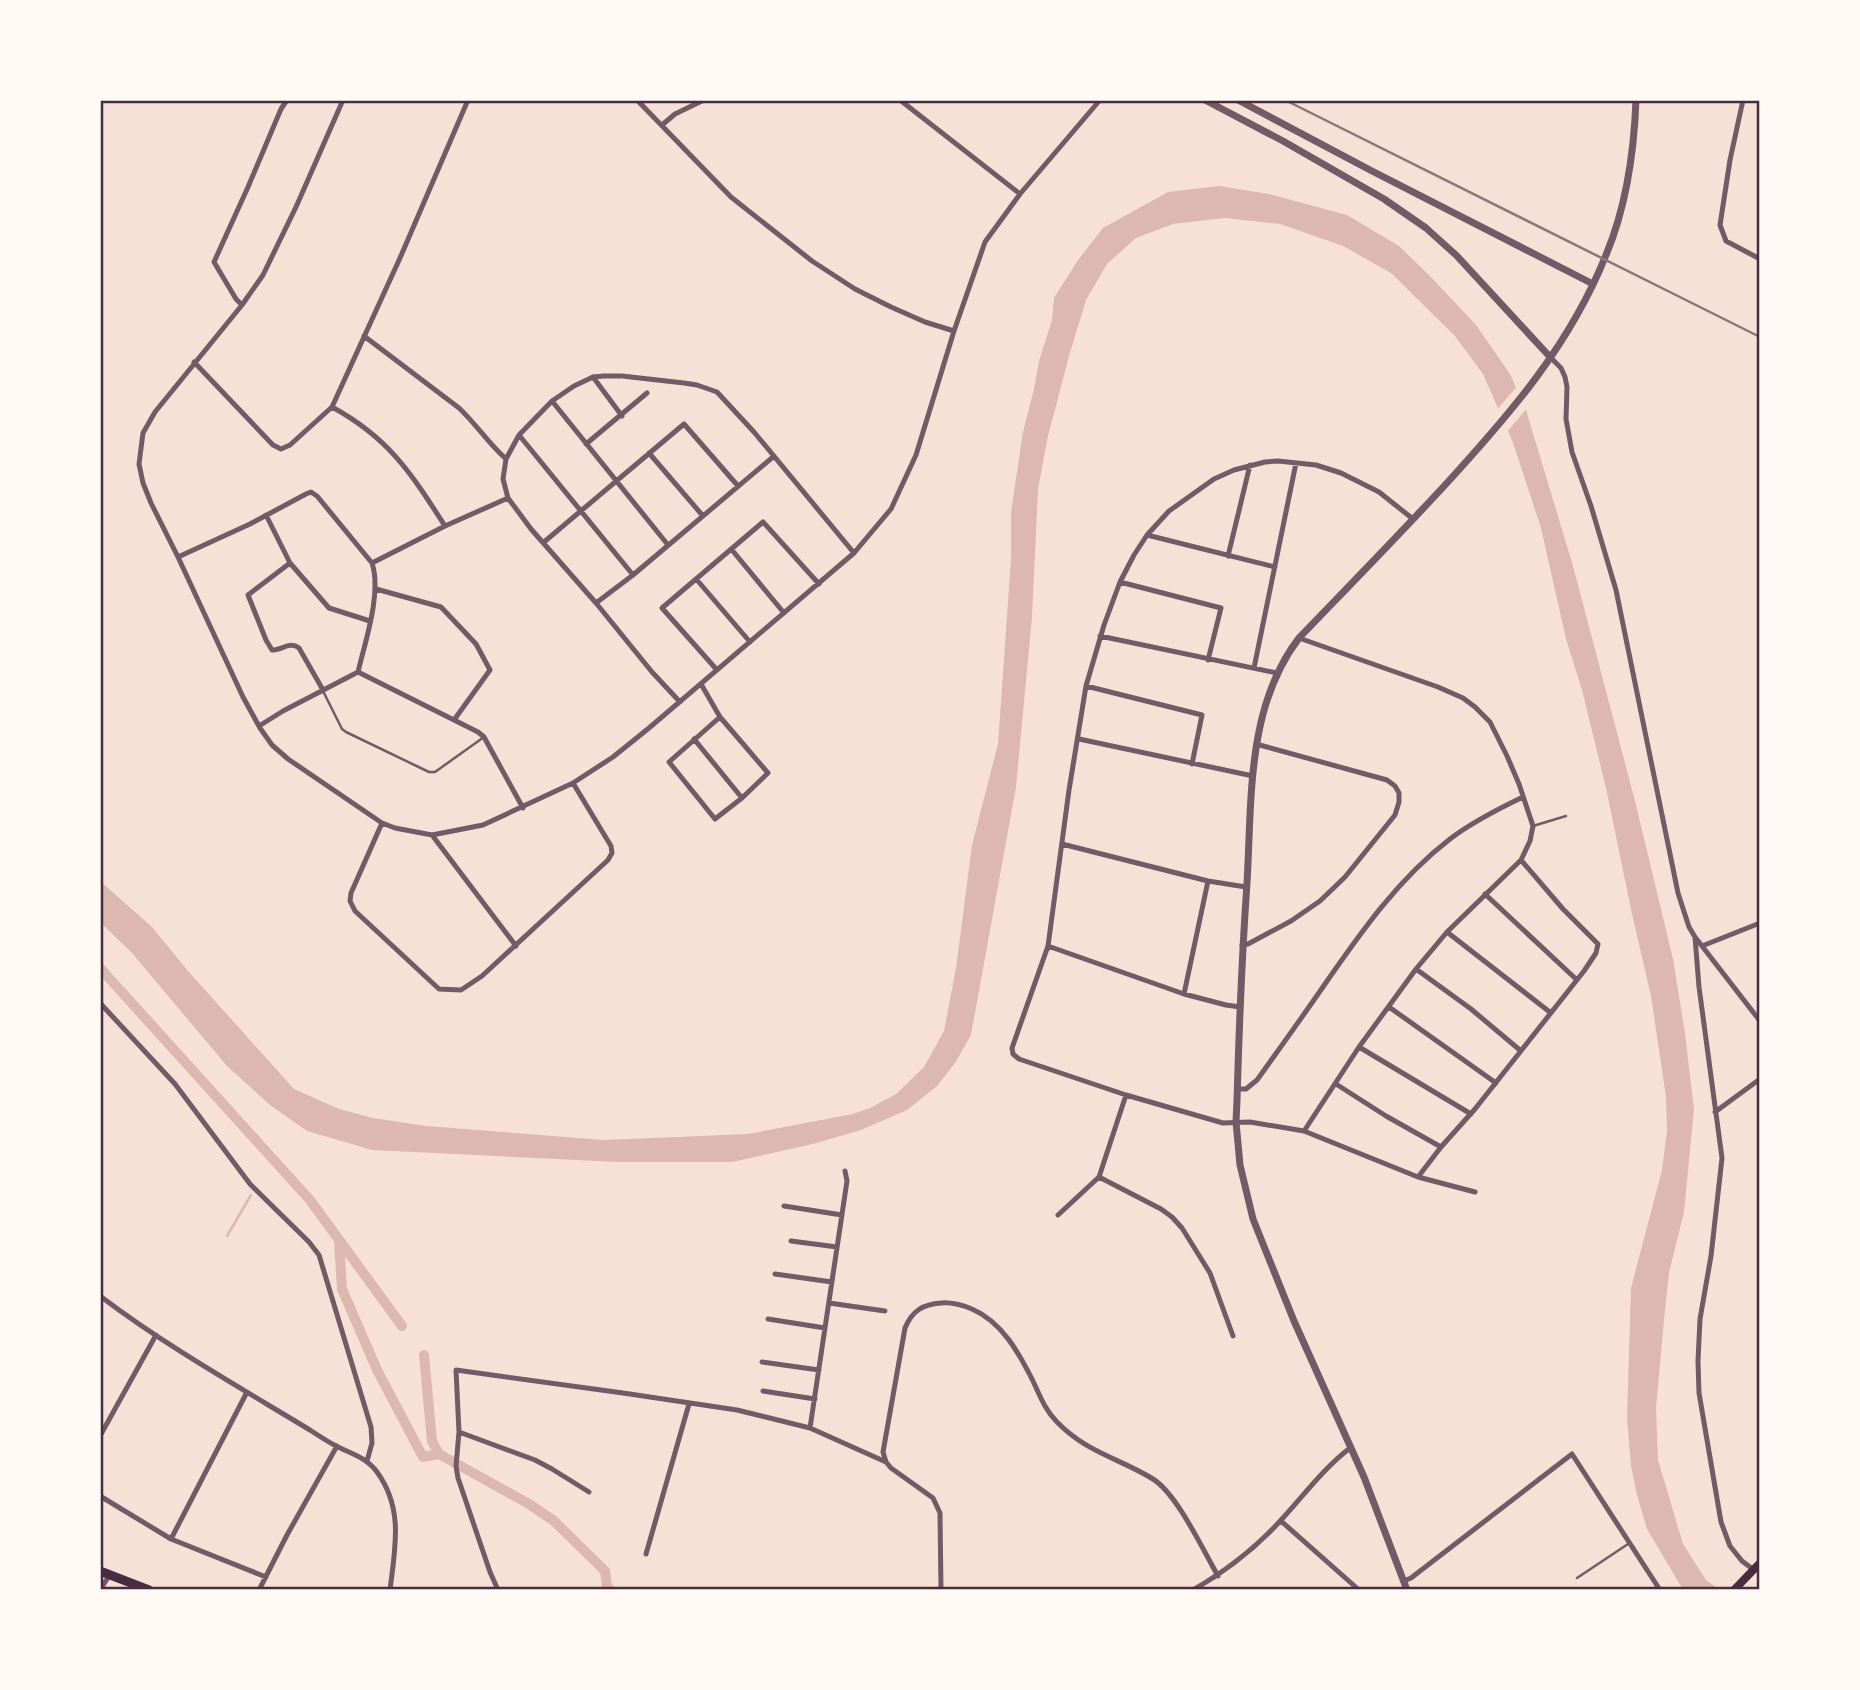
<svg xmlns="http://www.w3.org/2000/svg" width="1860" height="1690" font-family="Helvetica,sans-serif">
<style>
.water{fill:#dcb8b0}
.pier{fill:#f7e1d7}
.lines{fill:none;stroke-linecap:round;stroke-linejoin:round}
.stream{stroke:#dcb8b0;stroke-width:2.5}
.canal{stroke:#dcb8b0;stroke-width:10}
.service{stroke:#755966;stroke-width:2.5}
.minor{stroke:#755966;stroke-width:5}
.tertiary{stroke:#755966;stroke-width:7}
.secondary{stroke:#4a2c40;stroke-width:8}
.primary{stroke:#4a2c40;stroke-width:9}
.rail{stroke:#8f747c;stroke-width:2.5}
.neatline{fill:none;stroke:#4a2c40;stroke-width:2.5}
</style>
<rect width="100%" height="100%" fill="#f7e1d7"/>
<path class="water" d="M1219 186 1269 194 1347 215 1399 246 1431 277 1476 325 1510 374 1526 410 1573 566 1635 801 1673 959 1685 1033 1694 1110 1684 1212 1669 1273 1664 1320 1656 1408 1658 1460 1683 1544 1706 1580 1720 1590H1684L1679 1583 1647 1529 1637 1495 1631 1466 1627 1418 1631 1288 1662 1170 1667 1130 1666 1097 1651 996 1632 914 1606 788 1582 690 1566 639 1541 528 1512 440 1483 374 1455 336 1391 273 1343 246 1280 224 1225 218 1173 224 1136 238 1107 264 1086 300 1069 356 1048 436 1038 489 1032 617 1016 787 971 1035 955 1063 937 1086 907 1110 861 1130 813 1144 732 1162H618L372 1150 307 1131 270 1105 227 1066 132 953 100 922V881L152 927 188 971 294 1089 339 1109 373 1118 426 1126 604 1140 748 1134 853 1114 870 1108 896 1094 924 1067 944 1031 956 968 972 845 998 744 1011 559V512L1023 432 1034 389 1039 361 1052 320 1054 298 1078 260 1103 228 1168 192Z"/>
<path class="pier" d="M1519 384 1529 406 1505 434 1496 411Z"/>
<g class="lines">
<path class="stream" d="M227 1236 251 1195
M500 1488 501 1493"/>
<path class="canal" d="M100 968 310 1200 402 1326
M339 1241 342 1289 377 1370 423 1457 439 1454
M424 1355 432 1441 439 1454 529 1504 554 1521 605 1571 607 1586 610 1590"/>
<path class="service" d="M323 691 342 729 346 732 429 772H435L484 737
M1533 826 1566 816
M1577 1578 1628 1544"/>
<path class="minor" d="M343 100 296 207 263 275 242 305 155 412 143 433 139 464 143 483 151 503 178 557 243 697 260 728 272 745 288 759 382 823 395 828 432 835 483 825 573 783 613 757 649 728 854 553 891 509 916 455 954 331 985 242 1020 194 1100 100
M637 100 731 197 812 261 855 289 891 307 925 322 954 331
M900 100 1020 194
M1743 100 1730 160 1720 225 1726 241 1760 259
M662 125 675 114 704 100
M242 305 236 299 214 262 248 187 281 109 287 100
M364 336 459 408C476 424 489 444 506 459
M1551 358 1561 368 1565 377 1567 387 1566 419 1572 452 1591 506 1616 590 1678 893 1689 927 1695 937 1760 1021
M194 362 273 445 281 449 290 445 332 407 400 258 468 100
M593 377 622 416
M552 401 668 545
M332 407C389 438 411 473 445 526
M519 435 633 575
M586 444 647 393
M649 453 703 516
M266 515 290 563 329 608 370 621
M1413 519 1379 492 1341 473 1316 465 1278 461 1265 462 1234 470 1214 479 1169 511 1147 535 1134 555 1120 582 1104 625 1086 686 1069 790 1048 946 1012 1048 1013 1054 1019 1059 1126 1095 1223 1123 1250 1122 1304 1131 1418 1177 1441 1147 1475 1109 1584 971 1596 953 1598 944 1563 909 1521 860
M1147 535 1275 567
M544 542 684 424 738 486
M732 550 784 613
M1228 556 1250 465
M178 557 250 524 306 494 311 492 317 496 372 563C382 593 365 642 358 672
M290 563 248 595 266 640 272 650C282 650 290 641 299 648L323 690
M372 563 445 526 508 498
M697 580 750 642
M1120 582 1221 608 1208 660
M376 589 441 607 476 644 490 670 454 720
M596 603 633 575 773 457
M1100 636 1277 673
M1299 638 1438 687 1463 698 1475 707 1490 722 1507 756 1519 784 1533 826 1530 841 1521 860 1447 932 1416 969 1359 1047 1304 1131
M1254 668 1296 463
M717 670 662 608 763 522 819 584
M358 672 478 732 484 737 523 808
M701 684 720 717 768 773 742 798 715 819 669 762 720 717
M1086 686 1202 715 1192 764
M680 702 652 672 596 603 531 529 508 498 503 479 506 459 519 435 552 401 574 386 593 377 604 376H622L684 383 697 385 717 392 754 432 854 553
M259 726 283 711 358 672
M694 739 742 798
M1079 739 1253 776
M382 823 351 893 350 901 355 911 439 989 461 990 482 976 608 860 612 853 611 846 573 783
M432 835 516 946
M1062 844 1208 881 1246 887
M1485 894 1577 980
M1447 932 1551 1013
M1695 937 1699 987 1722 1158 1711 1256 1700 1319 1698 1361 1699 1393 1721 1522 1730 1546 1742 1561 1754 1570
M1242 945 1248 944 1291 921 1320 901 1345 877 1395 815 1399 802V793L1395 786 1387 780 1256 744
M1048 946 1184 994 1226 1005 1240 1007
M1702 946 1760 923
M1416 969 1471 1009 1521 1051
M1184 994 1208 881
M100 1003 175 1084 250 1184 309 1242 319 1255 371 1427 372 1443 367 1461
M1389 1007 1496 1083
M1359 1047 1471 1114
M1336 1084 1386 1116 1441 1147
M1237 1089H1246L1257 1080C1280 1048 1303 1016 1325 984 1361 932 1399 878 1450 839 1472 822 1498 809 1523 797
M1715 1112 1760 1079
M1099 1177 1161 1209 1172 1217 1182 1228 1210 1273 1233 1336
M1418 1177 1475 1192
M784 1206 842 1215
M1058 1215 1099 1177 1126 1095
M791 1241 837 1247
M775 1274 832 1282
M100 1296C166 1346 239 1387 310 1430 319 1436 328 1442 338 1447 352 1454 367 1458 377 1472 404 1509 395 1548 390 1590
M829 1303 885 1311
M768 1319 825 1328
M762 1362 819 1370
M763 1391 815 1399
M810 1428 847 1181 845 1171
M459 1432 456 1466 458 1478 490 1572 498 1590
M100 1436 156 1335
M589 1492 552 1469 535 1460 459 1432 456 1370 623 1393 737 1410 810 1428 886 1462
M100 1496 171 1539 266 1577
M1281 1521 1359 1590
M171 1539 247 1392
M646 1554 689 1404
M1404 1581 1411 1578 1572 1454 1660 1590
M100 1590 109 1576
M259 1590 287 1535 337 1446
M941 1590 940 1513 933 1498 891 1468 886 1462 883 1452 905 1328C912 1311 923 1304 941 1303 952 1302 962 1305 972 1309 1002 1322 1019 1353 1033 1381 1040 1396 1045 1410 1057 1422 1087 1453 1119 1458 1153 1479 1177 1494 1203 1550 1218 1576
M1193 1590C1226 1571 1256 1548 1282 1519 1304 1495 1324 1468 1350 1448"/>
<path class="tertiary" d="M1205 100 1283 141 1384 199 1426 228 1456 255 1551 358
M1238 100 1372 171 1593 284
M1407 1590 1364 1477 1294 1321 1253 1219 1240 1165 1236 1122 1237 1100C1239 1028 1242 955 1247 883 1252 800 1246 707 1299 638 1348 587 1398 536 1446 484 1511 413 1570 345 1606 255 1627 205 1634 153 1636 100"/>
<path class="secondary" d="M1734 1590 1760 1563"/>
<path class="primary" d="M100 1571 149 1590"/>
<path class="rail" d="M1285 100 1760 337"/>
</g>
<rect width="1860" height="1690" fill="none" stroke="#fffaf5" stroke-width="203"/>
<rect x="102" y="102" width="1656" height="1486" class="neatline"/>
</svg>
